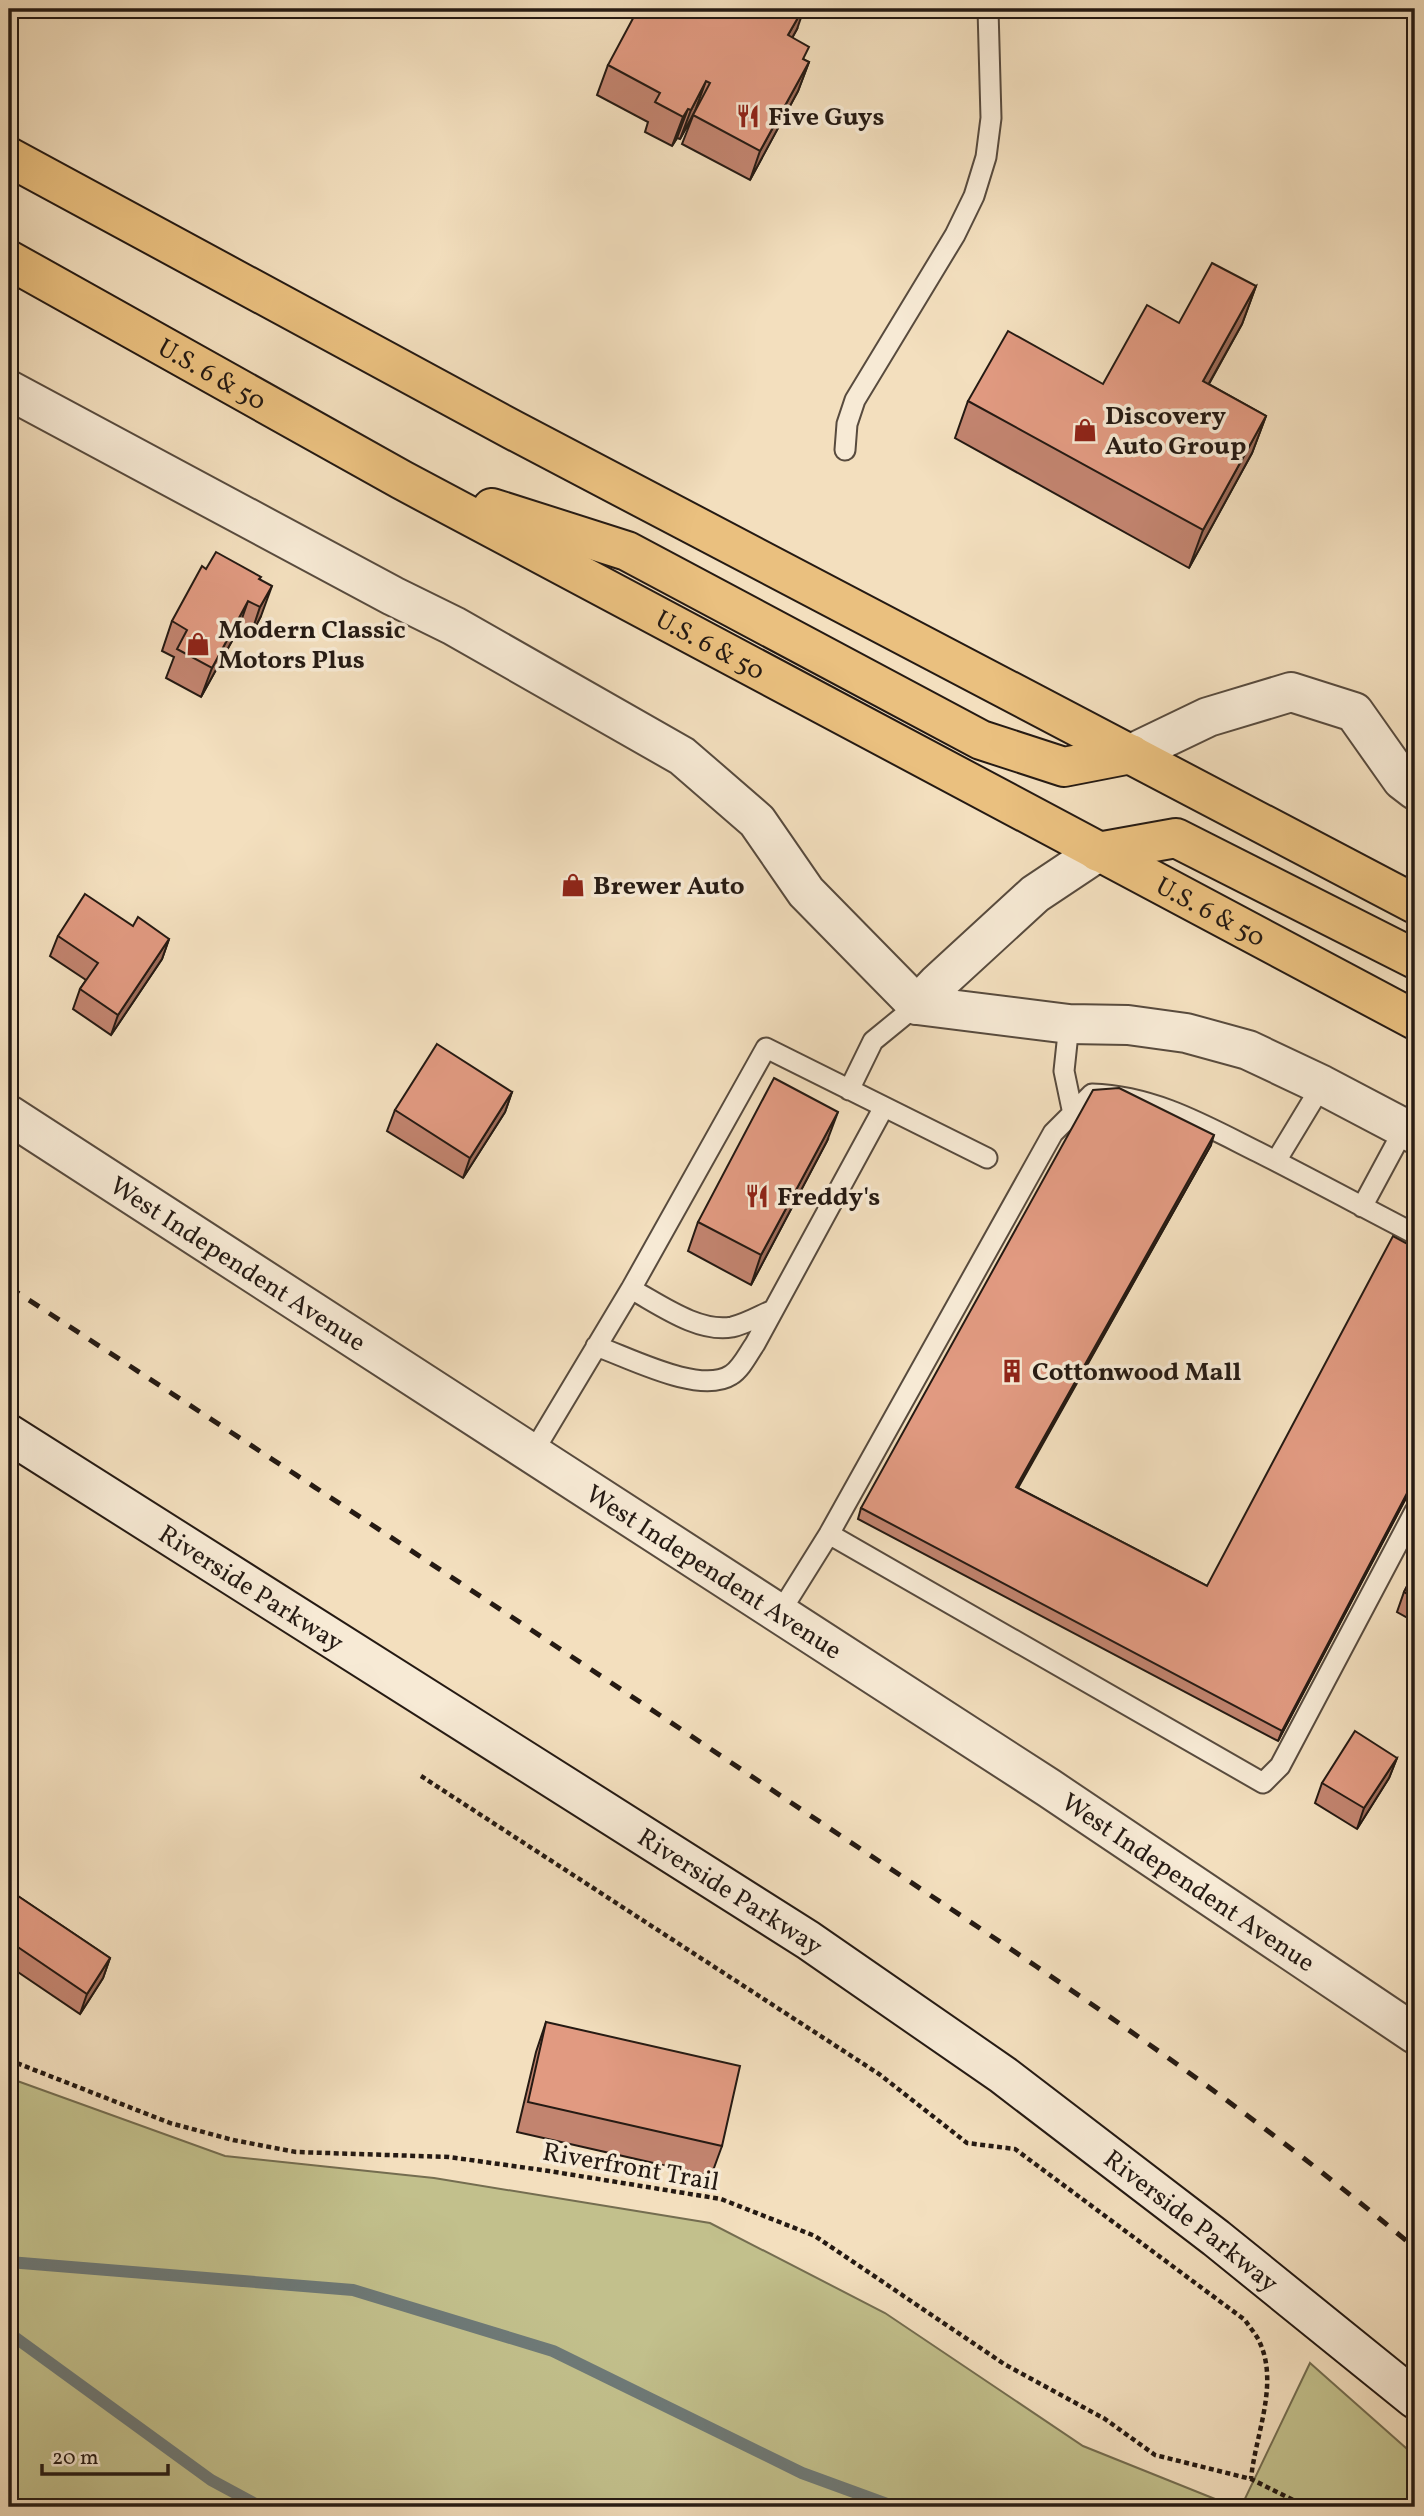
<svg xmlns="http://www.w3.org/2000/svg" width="1424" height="2516" font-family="Vollkorn,serif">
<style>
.green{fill:#c2c08c;stroke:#746d50;stroke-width:2}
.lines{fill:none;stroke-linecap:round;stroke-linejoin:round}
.stream{stroke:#6e7a78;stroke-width:12}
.service-casing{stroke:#584b3e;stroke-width:23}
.minor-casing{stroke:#584b3e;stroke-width:42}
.secondary-casing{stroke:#251a13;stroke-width:42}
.trunk-casing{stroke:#251a13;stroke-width:42}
.path{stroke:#251a13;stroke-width:4.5;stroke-dasharray:5 3.5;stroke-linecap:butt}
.service{stroke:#f7ead5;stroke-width:19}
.minor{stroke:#f7ead5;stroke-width:38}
.secondary{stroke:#f7ead5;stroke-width:38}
.trunk{stroke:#eac07f;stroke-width:38}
.rail{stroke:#251a13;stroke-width:5;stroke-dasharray:12 12;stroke-linecap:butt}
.wall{fill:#c2846f;stroke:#251a13;stroke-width:2}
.shaded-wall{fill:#9e6c5a;stroke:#251a13;stroke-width:2}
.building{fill:#e19a81;stroke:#251a13;stroke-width:2}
.labels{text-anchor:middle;stroke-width:7;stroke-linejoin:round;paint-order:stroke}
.poi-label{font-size:26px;font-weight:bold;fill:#251a13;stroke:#f7ead5;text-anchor:start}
.street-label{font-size:26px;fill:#251a13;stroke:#f7ead5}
</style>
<rect width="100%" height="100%" fill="#f3dfbe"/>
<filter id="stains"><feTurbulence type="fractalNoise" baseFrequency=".00286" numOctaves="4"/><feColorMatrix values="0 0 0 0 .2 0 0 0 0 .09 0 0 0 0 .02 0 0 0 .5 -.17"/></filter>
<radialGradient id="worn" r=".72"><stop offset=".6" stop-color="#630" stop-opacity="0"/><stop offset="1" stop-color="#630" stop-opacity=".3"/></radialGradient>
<path class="green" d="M9 2078 225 2156 434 2178 710 2223 885 2313 1083 2446 1235 2507H9Z
M1310 2363 1415 2456V2507H1241Z"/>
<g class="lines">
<path class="stream" d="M9 2262 353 2290 553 2351 802 2473 895 2507
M9 2333 211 2480 261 2507"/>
<g class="service-casing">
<path id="service" d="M845 450 847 424 855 400 955 235 974 196 986 157 991 118 988 9
M1069 1024 1064 1071 1073 1114
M849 1090 873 1041 917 1005
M1276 1161 1322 1085
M1362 1207 1404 1129
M631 1289C659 1304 698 1333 732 1327 746 1324 761 1315 773 1310
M596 1346C630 1358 700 1395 731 1375 741 1369 748 1354 755 1344L884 1107
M532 1454 631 1289 766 1048 987 1158
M829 1534 1263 1783 1280 1766 1415 1511
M779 1614 829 1534 1053 1133 1092 1094C1154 1096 1204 1125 1258 1152 1311 1179 1363 1207 1415 1234"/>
</g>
<g class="minor-casing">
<g id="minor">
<path d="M9 390 393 596 454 626 682 756 757 821 806 892 917 1005 1069 1024 1128 1025 1186 1033 1248 1050 1322 1085 1415 1134"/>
<path d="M1131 754 1208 717 1291 692 1354 712 1402 780 1415 790"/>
<path d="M917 1005 937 984 1035 894 1098 852"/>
<path id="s1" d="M9 1115 1049 1788 1415 2034"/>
</g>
</g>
<g class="secondary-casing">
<g id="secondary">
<path id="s2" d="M9 1434 808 1940 1003 2075 1216 2238 1415 2399"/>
</g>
</g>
<g class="trunk-casing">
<g id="trunk">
<path d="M9 157 513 430 1415 904"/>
<path id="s3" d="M9 260 402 480 1415 1020"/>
<path d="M492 508 627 551 981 740 1064 767 1131 754"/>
<path d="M1098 852 1176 838 1415 959"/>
</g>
</g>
<path class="path" d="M421 1776 879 2074 967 2143 1015 2149 1245 2320C1250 2328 1257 2335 1260 2343 1279 2385 1255 2436 1251 2479
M9 2060 170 2123 233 2140 296 2152 449 2157 549 2171 721 2199 815 2236 1004 2364 1105 2419 1155 2455 1251 2479 1307 2507"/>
<use href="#service" class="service"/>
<use href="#minor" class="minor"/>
<use href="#secondary" class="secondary"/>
<use href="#trunk" class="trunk"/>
<path class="rail" d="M9 1287C274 1460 539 1634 802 1810 1011 1949 1223 2086 1415 2248"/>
</g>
<path class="wall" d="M797 29 792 38 804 60 809 62 798 91 750 180 682 144 693 116 680 139 677 138 672 146 645 132 648 122 597 95 608 65Z
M1256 286 1242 324 1209 384 1266 416 1252 453 1189 568 955 438 968 401 1103 384Z
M260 580 261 616 250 637 238 630 201 697 166 678 174 657 162 651 172 621Z
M133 926 169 939 162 959 111 1035 73 1009 80 989 86 980 50 956 58 936Z
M512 1092 505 1112 463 1178 387 1131 395 1110Z
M827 1141 751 1285 688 1251 698 1222Z
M1211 1145 1018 1488 1207 1586 1415 1481 1278 1741 858 1519 861 1508Z
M1415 1571V1622L1397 1612 1404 1592Z
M1397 1758 1389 1778 1357 1829 1315 1803 1322 1783Z
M9 1890 110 1958 103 1978 80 2014 9 1966Z
M546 2022 722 2146 711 2176 517 2132 536 2052Z"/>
<path class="shaded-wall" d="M803 9H804L797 29 777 65 788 35Z
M809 62 798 91 750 180 760 151Z
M706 81 695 111 680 139 691 110Z
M688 109 677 138 672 146 683 117Z
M1256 286 1242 324 1189 419 1203 381Z
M1266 416 1252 453 1189 568 1203 530Z
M272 586 261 616 250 637 260 607Z
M248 601 238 630 201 697 212 668Z
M169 939 162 959 111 1035 118 1015Z
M512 1092 505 1112 463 1178 470 1158Z
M838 1112 827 1141 751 1285 761 1255Z
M1214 1135 1211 1145 1012 1497 1016 1487Z
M1415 1478V1481L1278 1741 1282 1731Z
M1397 1758 1389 1778 1357 1829 1364 1808Z
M110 1958 103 1978 80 2014 87 1994Z"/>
<path class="building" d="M638 9H803L788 35 809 47 803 59 809 62 760 151 693 115 710 83 706 81 691 110 688 109 683 117 655 102 660 93 608 65Z
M1212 263 1256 286 1203 381 1266 416 1203 530 968 401 1008 331 1103 384 1147 305 1179 323Z
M216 552 261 577 259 579 272 586 260 607 248 601 212 668 177 649 187 630 172 621 202 566 206 569Z
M85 894 133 926 138 917 169 939 118 1015 80 989 98 963 58 936Z
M437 1044 512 1092 470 1158 395 1110Z
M774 1078 838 1112 761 1255 698 1222Z
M1119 1088 1214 1135 1016 1487 1207 1586 1393 1236 1415 1248V1478L1282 1731 861 1508 1093 1090Z
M1415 1571V1598L1404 1592Z
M1355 1731 1397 1758 1364 1808 1322 1783Z
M9 1890 110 1958 87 1994 9 1941Z
M546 2022 740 2066 722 2146 528 2102Z"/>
<defs>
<g id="restaurant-bare" transform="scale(1.89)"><path d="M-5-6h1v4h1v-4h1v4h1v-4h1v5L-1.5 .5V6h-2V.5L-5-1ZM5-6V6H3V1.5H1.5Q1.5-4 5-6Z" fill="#8f2418" stroke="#f7ead5" stroke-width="2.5" paint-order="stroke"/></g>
<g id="shop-bare" transform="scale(1.89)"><path d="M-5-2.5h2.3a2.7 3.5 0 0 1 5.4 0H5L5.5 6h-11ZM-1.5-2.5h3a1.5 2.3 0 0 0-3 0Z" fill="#8f2418" stroke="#f7ead5" stroke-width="2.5" paint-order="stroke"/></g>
<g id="building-bare" transform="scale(1.89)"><path d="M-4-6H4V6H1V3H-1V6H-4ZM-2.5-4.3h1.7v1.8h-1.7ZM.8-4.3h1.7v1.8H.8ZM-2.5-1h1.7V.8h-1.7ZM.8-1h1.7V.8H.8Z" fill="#8f2418" stroke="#f7ead5" stroke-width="2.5" paint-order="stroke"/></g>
</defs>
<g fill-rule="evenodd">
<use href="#restaurant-bare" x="748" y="116"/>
<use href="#shop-bare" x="1085" y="430"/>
<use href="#shop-bare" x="198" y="644"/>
<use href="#shop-bare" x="573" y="885"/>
<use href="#restaurant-bare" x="757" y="1196"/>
<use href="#building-bare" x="1012" y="1371"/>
</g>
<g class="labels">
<g class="poi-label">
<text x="768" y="125">Five Guys</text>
<text x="1105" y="424">Discovery<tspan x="1105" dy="30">Auto Group</tspan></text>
<text x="218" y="638">Modern Classic<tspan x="218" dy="30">Motors Plus</tspan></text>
<text x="593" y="894">Brewer Auto</text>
<text x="777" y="1205">Freddy's</text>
<text x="1032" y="1380">Cottonwood Mall</text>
</g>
<g class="street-label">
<text dy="9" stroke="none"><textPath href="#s3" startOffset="233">U.S. 6 &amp; 50</textPath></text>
<text dy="9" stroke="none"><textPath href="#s3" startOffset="800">U.S. 6 &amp; 50</textPath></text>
<text dy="9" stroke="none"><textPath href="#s3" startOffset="1367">U.S. 6 &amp; 50</textPath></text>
<text dy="9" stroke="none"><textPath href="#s1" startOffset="273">West Independent Avenue</textPath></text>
<text dy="9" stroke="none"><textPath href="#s1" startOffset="840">West Independent Avenue</textPath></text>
<text dy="9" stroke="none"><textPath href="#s2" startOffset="287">Riverside Parkway</textPath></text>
<text dy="9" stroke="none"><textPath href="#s1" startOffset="1407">West Independent Avenue</textPath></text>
<text dy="9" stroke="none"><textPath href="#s2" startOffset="854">Riverside Parkway</textPath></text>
<text transform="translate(631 2166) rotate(10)" y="9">Riverfront Trail</text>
<text dy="9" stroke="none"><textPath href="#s2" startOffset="1421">Riverside Parkway</textPath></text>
</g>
</g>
<rect width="1424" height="2516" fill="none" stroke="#f3dfbe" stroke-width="35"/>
<rect x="10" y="10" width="1403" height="2495" fill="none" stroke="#251a13" stroke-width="3.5"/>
<rect x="18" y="18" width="1389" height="2481" fill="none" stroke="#251a13" stroke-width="2"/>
<path d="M42 2464v10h126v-10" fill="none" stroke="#251a13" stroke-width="3.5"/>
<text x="52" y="2464" font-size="21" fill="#251a13" stroke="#f7ead5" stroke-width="5" paint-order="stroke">20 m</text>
<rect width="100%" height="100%" filter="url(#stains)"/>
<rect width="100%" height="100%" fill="url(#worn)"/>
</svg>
